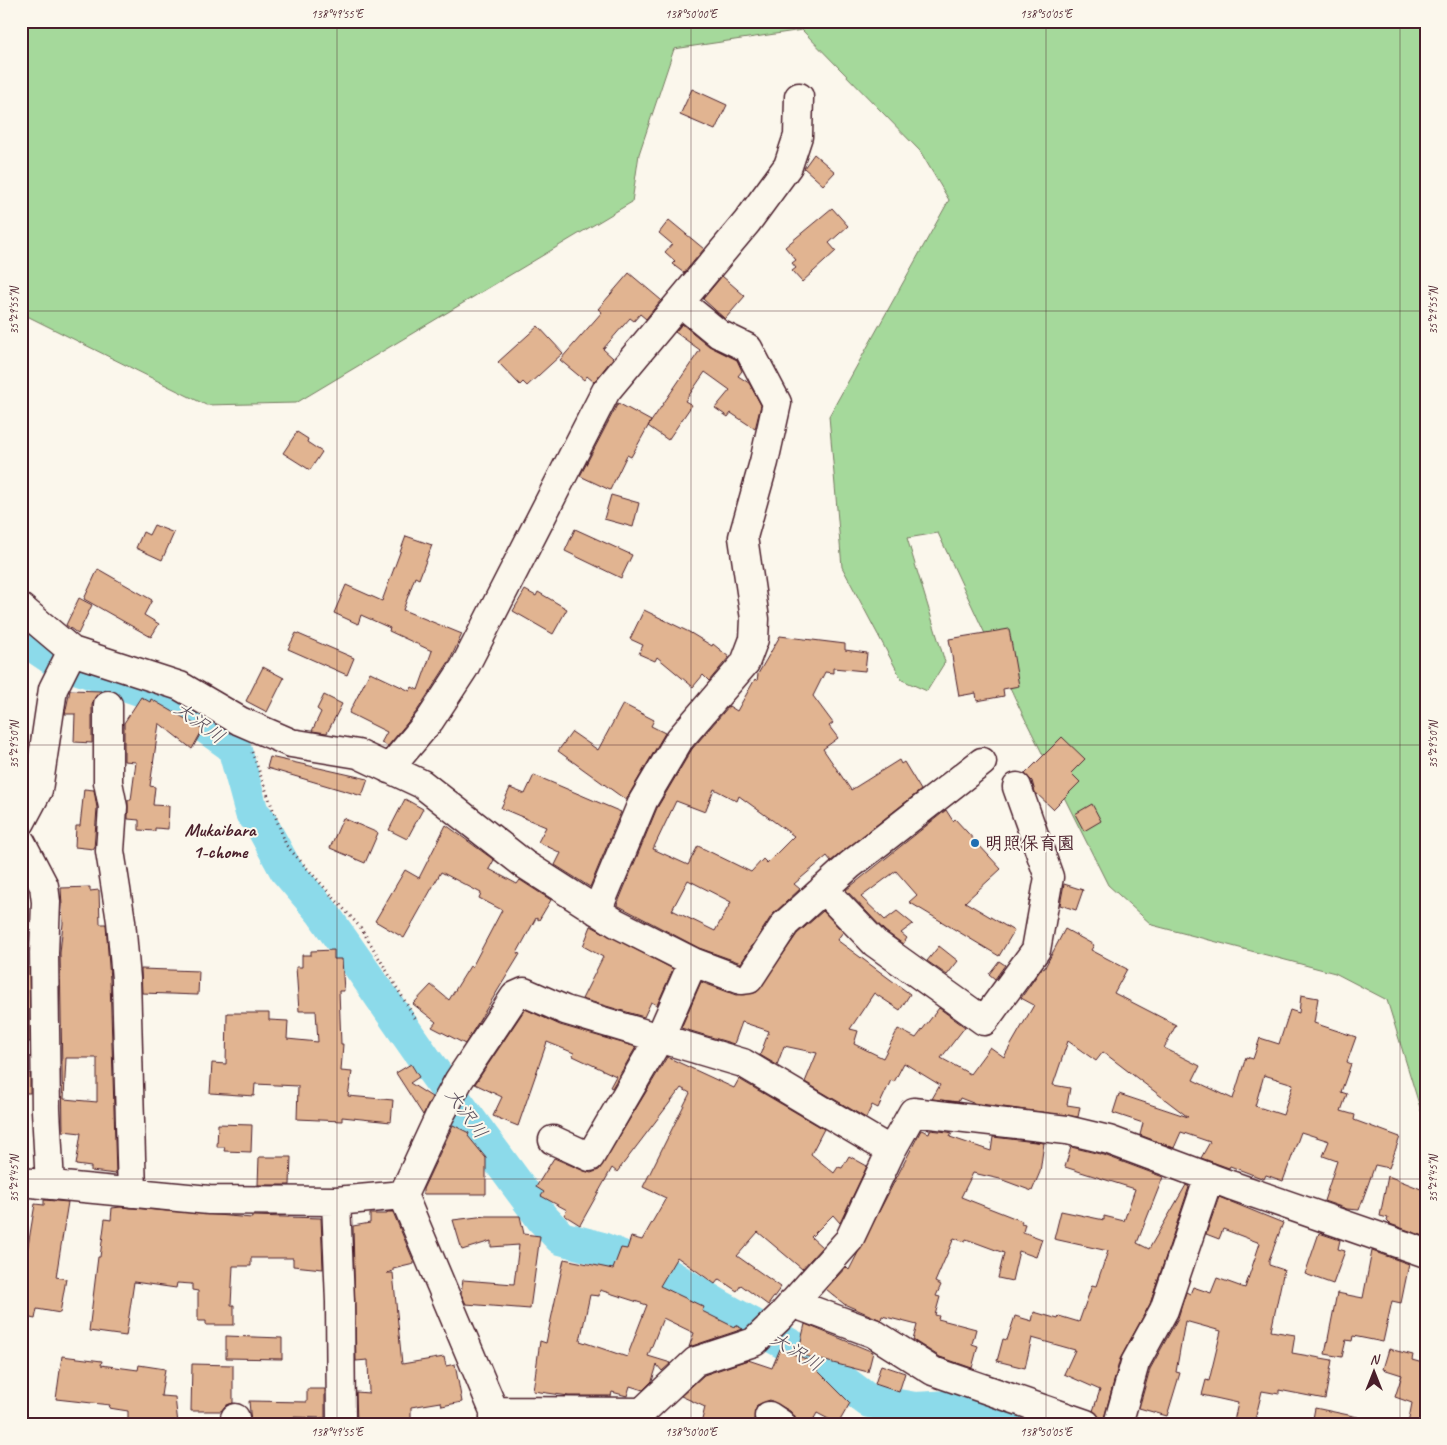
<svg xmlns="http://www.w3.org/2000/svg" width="1447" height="1445" font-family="Caveat,'Klee One',sans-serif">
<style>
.green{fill:#a5d99b;stroke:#787c63}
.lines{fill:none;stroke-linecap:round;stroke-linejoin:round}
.river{stroke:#8cdaea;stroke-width:34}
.building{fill:#e1b491;stroke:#4a1f2b;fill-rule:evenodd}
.minor-casing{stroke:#4a1f2b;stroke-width:31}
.path{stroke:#4a1f2b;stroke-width:3;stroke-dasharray:1 4;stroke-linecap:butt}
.minor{stroke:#fbf7ec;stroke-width:28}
.ticks{fill:none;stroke:#4a1f2b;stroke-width:1;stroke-opacity:0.45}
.poi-dot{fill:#1f6fb2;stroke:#fbf7ec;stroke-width:2}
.labels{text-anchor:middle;stroke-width:4;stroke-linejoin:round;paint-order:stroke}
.poi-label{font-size:18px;font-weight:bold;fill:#4a1f2b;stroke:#fbf7ec;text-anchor:start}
.water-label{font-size:19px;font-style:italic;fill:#5a4e5b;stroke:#fbf7ec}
.neighbourhood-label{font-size:19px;font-weight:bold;fill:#4a1f2b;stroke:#fbf7ec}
.neatline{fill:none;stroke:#4a1f2b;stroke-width:2}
.ticks-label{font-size:12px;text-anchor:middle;fill:#4a1f2b}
</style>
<rect width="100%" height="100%" fill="#fbf7ec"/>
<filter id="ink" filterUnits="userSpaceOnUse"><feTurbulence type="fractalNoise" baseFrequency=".02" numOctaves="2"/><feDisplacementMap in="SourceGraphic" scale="10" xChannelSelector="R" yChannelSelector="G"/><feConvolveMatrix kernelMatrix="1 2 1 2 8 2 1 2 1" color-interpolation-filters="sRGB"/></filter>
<g filter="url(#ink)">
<path class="green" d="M21 21H1426V1127L1387 1000 1335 973 1152 925 1108 885 1021 711 938 533 907 538 945 662 927 691 902 680 842 567 829 416 949 200 920 151 802 30 674 49 639 154 632 202 296 403 206 405 21 313Z"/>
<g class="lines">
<path class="river" d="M21 637 63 665H70L165 698 234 747 252 813 259 820 286 870 322 912 426 1061 542 1218 561 1238 602 1249 668 1275 722 1308 809 1356 869 1401 915 1409 971 1406 1039 1424"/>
</g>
<path class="building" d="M692 89 727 105 715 130 680 115Z
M814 154 835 172 823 185 804 168Z
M832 208 848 226 829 243 836 251 802 282 792 271 796 268 792 263 796 260 785 247Z
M669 220 704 249 684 273 672 264 675 261 665 252 672 244 659 233Z
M629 273 661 300 646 319 640 314 634 321 630 318 603 349 613 358 594 382 587 376 584 380 560 360 602 312 598 309Z
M722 276 745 296 725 319 703 299Z
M682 324 709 346 737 360 742 371 738 376 749 383 761 405 755 429 731 413 728 417 715 408 730 390 705 372 685 401 692 405 668 440 648 426 700 350 675 332Z
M538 326 563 353 527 386 523 382 520 385 498 362Z
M618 403 651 421 631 457 627 455 610 490 580 476Z
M297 432 308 439 307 442 322 452 310 470 283 453Z
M611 495 639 503 633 527 604 519Z
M154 525 174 533 162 560 136 548 143 532 149 535Z
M575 529 632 555 621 578 565 551Z
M406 536 432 545 419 579 415 577 403 610 462 634 450 660 417 711 388 746 381 743 387 732 349 713 370 672 410 691 412 687 418 690 432 651 389 631 390 628 361 615 358 624 334 613 346 585 382 601Z
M98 569 152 600 144 615 159 624 151 637 84 599Z
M525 590 536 596 538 592 567 609 553 634 513 611Z
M79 598 92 605 78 634 66 625Z
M644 610 689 632 712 646 713 644 729 657 709 681 703 675 693 687 657 657 655 661 639 654 643 645 630 639Z
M1009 629 1019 686 1003 689 1004 696 977 701 976 693 959 696 949 639Z
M296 633 354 658 347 675 288 649Z
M780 636 845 644V650L867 653 865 671 833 668V673L825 672 813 696 833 723 829 726 838 738 823 749 851 790 899 760 901 764 904 762 921 790 831 861 827 856 794 884 800 889 772 915 741 963 699 948 617 905 657 808 692 749 729 706 737 711 755 679 757 681 758 674ZM714 789 737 801 739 796 794 836 767 863 763 859 751 872 698 846 688 865 653 849 676 801 705 812ZM688 880 731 902 715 931 672 910Z
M263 667 284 678 267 712 246 701Z
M70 690 101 691 95 697 92 705V743L74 742 75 714H65Z
M324 695 342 704 327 733 312 731 321 712 317 709Z
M141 697 150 702 151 699 203 729 192 749 159 723 150 786 155 787 153 805 169 806 168 829 155 828V831L139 830V820L128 819V800H131L136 762 124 761V723Z
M623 704 654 720 651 726 665 733 626 800 558 751 572 732 598 750Z
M1062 737 1085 759 1071 773 1080 782 1053 809 1035 792 1032 781 1025 774Z
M270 757 368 779 362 796 267 768Z
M534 775 621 812 590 887 555 865 561 853 538 842 546 827 501 808 510 788 525 794Z
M84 789 94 790 97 808 94 849 75 847 76 826H80Z
M405 799 423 809 407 839 389 830Z
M1092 804 1101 821 1084 831 1075 814Z
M946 810 953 821 955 819 1001 869 965 902 1014 931 999 956 909 902 917 895 896 871 861 897 885 920 897 911 913 924 901 933 907 938 903 944 885 931 846 890Z
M343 818 378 833 365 863 330 848Z
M446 825 494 860 489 869 517 884 520 880 551 900 539 920 536 918 517 953 520 954 465 1044 432 1027 436 1022 413 1004 431 985 449 1000 470 966 472 967 502 910 479 898 481 893 441 872 404 938 375 921 405 870 419 878Z
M1064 884 1083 890 1076 910 1060 905Z
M90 887V891L99 890 100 924H106L110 980 116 1174 91 1171V1167L76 1165 81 1133 63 1131 60 953 63 923 61 888ZM66 1058H97V1102L64 1099Z
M823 911 843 932 837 940 910 994 900 1010 874 993 850 1029 858 1031 854 1044 883 1058 898 1029 916 1038 939 1008 965 1027 941 1058 970 1074 990 1047 1004 1057 1034 1005 1021 998 1042 968 1044 969 1065 929 1094 945 1091 950 1127 969 1114 993 1176 1025 1164 1048 1200 1066 1193 1080 1233 1099 1246 1057 1253 1059 1260 1038 1279 1044 1290 1010 1299 1013 1301 995 1318 998 1314 1023 1356 1037 1347 1062 1351 1064 1341 1092 1347 1094 1341 1111 1355 1115 1354 1120 1400 1137 1389 1168 1375 1165 1359 1210 1347 1209 1324 1201 1337 1161 1323 1156 1329 1141 1301 1132 1283 1181 1266 1175 1264 1179 1230 1166 1229 1168 1201 1158 1210 1142 1181 1132 1174 1148 1140 1135 1143 1123 1113 1113 1119 1094 1188 1117 1103 1052 1096 1061 1068 1041 1053 1085 1070 1088 1067 1105 1080 1107 1078 1117 973 1103 960 1098 958 1102 932 1099 940 1085 904 1063 894 1082 891 1080 878 1108 872 1105 866 1118 805 1082 817 1053 784 1046 777 1065 760 1055 769 1031 742 1022 734 1044 681 1028 701 982 736 995 757 992 797 934ZM1264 1075 1293 1084 1283 1115 1255 1106Z
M591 926 673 969 657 1005 651 1002 644 1017 582 999 603 957 583 946Z
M939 946 958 961 947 975 927 961Z
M334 950V959H342L344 991H339L341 1044H343L341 1071 352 1072 348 1096 393 1100 391 1122 342 1117V1121L297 1119 298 1086 255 1084 254 1096 210 1093 212 1063 226 1064 227 1013H269V1020L288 1021 287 1039 318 1042 316 1011H299L296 967H302V955H311V951Z
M999 961 1005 965 995 979 989 974Z
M21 967H29L30 1042 21 1041Z
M141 969 199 971 198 995 142 993Z
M525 1009 560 1025 636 1047 612 1088 610 1087 616 1076 573 1056 574 1053 547 1042 518 1126 493 1116 502 1097 475 1084Z
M667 1057 734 1088 739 1079 824 1129 811 1154 834 1173 838 1167 842 1168 849 1156 867 1166 840 1223 833 1215 811 1237 822 1247 802 1269 758 1232 737 1256 781 1287 768 1305 741 1285 737 1291 719 1279 715 1284 677 1257 660 1286 704 1307 702 1311 734 1327 735 1325 743 1329 689 1347 694 1333 663 1318 648 1356 671 1363 662 1371 657 1365 652 1381 643 1390 630 1386 627 1396 612 1392 611 1396H569L533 1391 540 1341 546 1343 564 1259 613 1269 621 1248 627 1249 631 1237 642 1240 666 1198 643 1187 690 1093 681 1088 617 1172 612 1168 580 1225 564 1215 567 1210 541 1196 544 1192 536 1187 554 1158 584 1171 591 1173 599 1170ZM600 1290 647 1305 627 1357 580 1341 590 1295 599 1296Z
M411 1064 419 1077 410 1083 432 1097 423 1115 396 1073Z
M21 1073H30V1093H21Z
M218 1124 252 1125 251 1152 224 1151 225 1147H217Z
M453 1125 469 1133 468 1136 486 1158V1194H423V1189Z
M921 1130 929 1133 930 1130 948 1132 952 1133 950 1137 991 1151 993 1137 1044 1143 1040 1172 1032 1191 1000 1179 973 1173 961 1197 1022 1221 1021 1223 1025 1224 1023 1232 1042 1239 1036 1257 1019 1251 1012 1281 998 1278 1004 1253 966 1239 965 1242 954 1238 935 1282 941 1285 936 1296 940 1297 935 1315 939 1316 938 1319 976 1329 972 1344 978 1346 972 1368 940 1357 913 1340 917 1325 882 1316 881 1320 844 1304 826 1289 846 1267 849 1270Z
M1071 1147 1104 1155 1163 1177 1137 1243 1149 1249 1186 1185 1189 1187 1150 1304 1120 1359 1103 1422 1093 1411 1100 1390 1064 1374 1075 1350 1032 1338 1025 1368 997 1361 1003 1339 1007 1340 1015 1316 1032 1321 1034 1312 1058 1319 1059 1316 1079 1322 1092 1285 1096 1286 1108 1251 1054 1239 1061 1211 1104 1220V1216L1124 1221 1135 1189 1065 1167Z
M259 1157H291L290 1185H258Z
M1388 1176 1426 1191 1424 1236 1390 1224 1387 1221 1388 1218 1380 1216Z
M1219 1197 1283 1223 1269 1260V1265L1284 1270 1271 1331 1295 1335 1292 1353 1332 1360 1325 1399 1279 1390V1394L1262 1391 1254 1424 1234 1421 1238 1403 1202 1395 1206 1380 1209 1381 1221 1331 1185 1321 1176 1372 1180 1373 1167 1416 1139 1408 1150 1369 1178 1318 1186 1292 1190 1294 1193 1287 1211 1293 1217 1278 1245 1288 1260 1243 1223 1229 1219 1239 1206 1234Z
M44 1200 68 1202 56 1277 66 1279 60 1313 37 1309 35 1319 21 1316V1288L35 1204 44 1205Z
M121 1207 252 1218V1216L321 1218 323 1269 293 1266V1258H251V1266H233L231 1305H234V1325H206V1321H198V1291L192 1290V1284L177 1283 176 1288 134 1282 126 1336 89 1331 98 1257H100L105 1219 111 1220 112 1208Z
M387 1212H393L414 1262V1264L393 1269V1271L387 1273H393L402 1364 444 1357 446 1366 455 1364 462 1402 442 1406 441 1402 411 1407V1424H357L356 1392 369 1393 368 1360 356 1361 353 1226 370 1223V1214H387Z
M486 1216H520L524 1234 540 1236 530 1309 466 1304 461 1294 463 1280 514 1284 519 1245 491 1247V1241L462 1250 453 1220Z
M1319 1233 1340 1240 1338 1249 1345 1251 1333 1284 1305 1274Z
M1372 1251 1409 1264 1401 1303 1392 1301 1383 1342 1353 1336 1352 1341 1346 1340 1342 1357 1325 1354 1337 1293 1363 1298Z
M805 1324 873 1352 868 1372 798 1354Z
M226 1336 282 1338V1359L226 1358Z
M780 1349 806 1359 850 1403 838 1424 817 1413 811 1424H796L795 1417 790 1411 770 1400 757 1405 753 1424H701L705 1407 681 1396 704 1375 748 1360 772 1368Z
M1389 1349 1413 1355 1412 1360 1426 1364V1424H1408L1412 1403 1395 1397 1402 1375 1383 1369Z
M62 1356 102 1361 101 1365 138 1370 139 1365 165 1369 161 1396 175 1397 178 1424H128V1411L109 1408 110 1405 56 1399Z
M192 1364 233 1365V1403L225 1406 221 1411H191Z
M881 1365 905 1373 899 1392 875 1384Z
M307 1389H325V1418L293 1417V1424H251L249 1401 307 1402Z
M1315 1408 1358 1417 1357 1424H1312Z"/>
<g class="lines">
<g class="minor-casing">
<path id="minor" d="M21 608 72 651 180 686 240 721 291 743 358 754 422 784 524 864 616 923 693 962 660 1037 590 1157 553 1140
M108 705V782L113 807 110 851 121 921 126 979 132 1193
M389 769 430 720 464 668 606 391 747 222 788 166 798 136 799 97
M21 822 38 790 53 689 72 651
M21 842 44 886 46 902 44 953 46 1110 50 1185
M823 889 875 943 984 1021 1036 950 1049 877 1017 787
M597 911 643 801 679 740 745 663 754 639 755 619 743 537 764 462 777 403 748 348 719 334 680 302
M693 962 741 980 749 979 785 924 850 865 982 762
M21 1182 209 1200 336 1201 403 1195
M336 1201 340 1302 341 1424
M792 1303 873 1333 933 1371 1086 1424
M494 1411 642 1412 696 1361 754 1342 781 1316 849 1240 891 1151 913 1112 1067 1130 1109 1140 1230 1185 1426 1253
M769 1416 781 1424
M235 1418 236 1424
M494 1424V1411L403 1195 440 1115 459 1080 515 996 524 992 565 1010 743 1063 891 1151
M1118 1424 1135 1363 1164 1310 1209 1177"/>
</g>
<path class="path" d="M252 752 286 845 361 928 415 1018"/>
<use href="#minor" class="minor"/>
</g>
</g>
<path class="ticks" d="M337 21V1424M691 21V1424M1046 21V1424M1400 21V1424M21 311H1426M21 745H1426M21 1179H1426"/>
<circle class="poi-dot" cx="975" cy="843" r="5"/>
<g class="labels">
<g class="poi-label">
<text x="985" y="849">明照保育園</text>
</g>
<g class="water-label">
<text transform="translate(200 722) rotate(36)" y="7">大沢川</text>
<text transform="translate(467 1113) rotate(54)" y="7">大沢川</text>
<text transform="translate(797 1351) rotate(32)" y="7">大沢川</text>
</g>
<g class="neighbourhood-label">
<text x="220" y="836">Mukaibara<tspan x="220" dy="22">1-chome</tspan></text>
</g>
</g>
<rect width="1447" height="1445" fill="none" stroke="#fbf7ec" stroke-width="55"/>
<g transform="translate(1374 1372)" stroke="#fbf7ec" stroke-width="4" paint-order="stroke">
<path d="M0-4L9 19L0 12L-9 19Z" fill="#4a1f2b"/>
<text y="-8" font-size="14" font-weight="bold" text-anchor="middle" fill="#4a1f2b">N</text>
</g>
<rect x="28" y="28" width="1392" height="1390" class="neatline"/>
<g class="ticks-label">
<text x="337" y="18">138°49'55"E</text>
<text x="691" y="18">138°50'00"E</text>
<text x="1046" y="18">138°50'05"E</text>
<text transform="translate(14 311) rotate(-90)" y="4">35°29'55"N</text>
<text transform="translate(1433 311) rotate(-90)" y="4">35°29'55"N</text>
<text transform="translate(14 745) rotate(-90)" y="4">35°29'50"N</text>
<text transform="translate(1433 745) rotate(-90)" y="4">35°29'50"N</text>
<text transform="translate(14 1179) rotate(-90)" y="4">35°29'45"N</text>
<text transform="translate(1433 1179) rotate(-90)" y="4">35°29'45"N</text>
<text x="337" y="1436">138°49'55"E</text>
<text x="691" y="1436">138°50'00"E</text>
<text x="1046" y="1436">138°50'05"E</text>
</g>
</svg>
